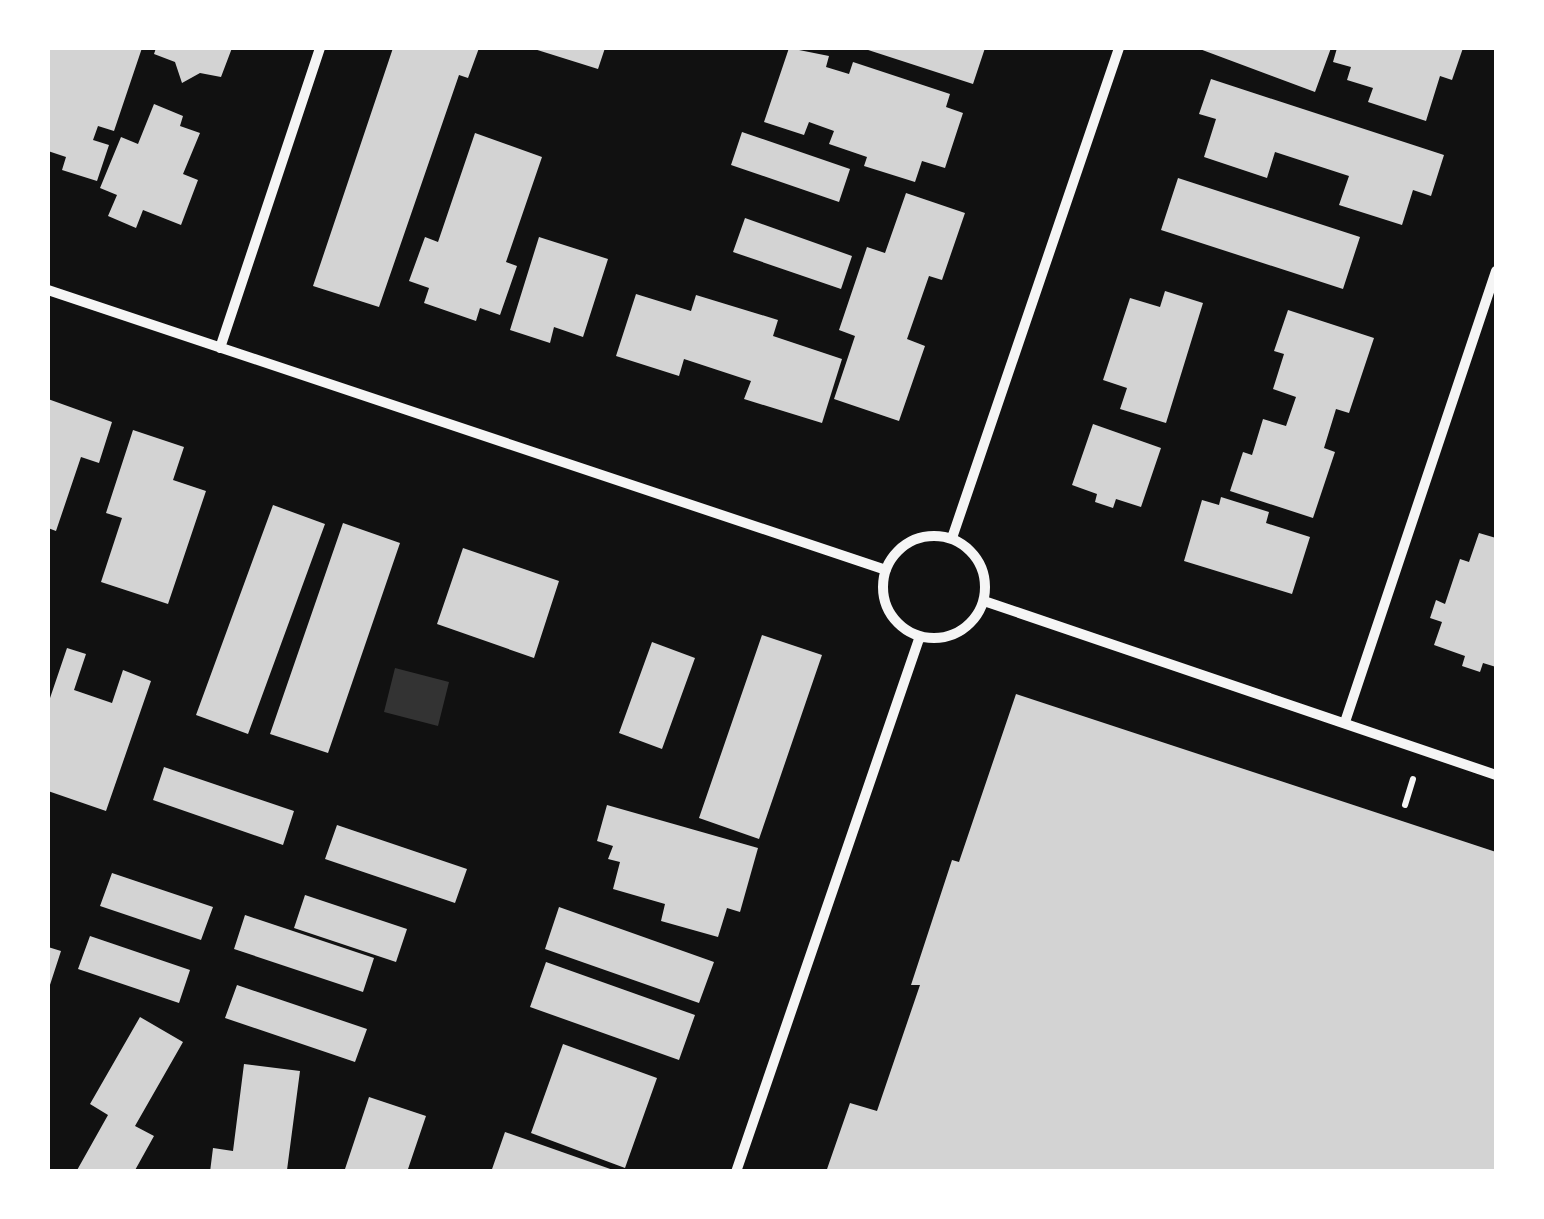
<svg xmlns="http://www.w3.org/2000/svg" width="1544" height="1219" font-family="'Archivo Narrow',sans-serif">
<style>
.water{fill:#333}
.building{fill:#d3d3d3}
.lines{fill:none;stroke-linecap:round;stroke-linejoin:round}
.path{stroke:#f5f5f5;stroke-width:6}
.minor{stroke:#f5f5f5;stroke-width:10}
</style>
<rect width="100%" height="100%" fill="#111"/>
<path class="water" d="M395 668 449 682 438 726 384 712Z"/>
<path class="building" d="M48 48H142L114 131 98 126 93 140 109 145 97 181 62 170 66 157 48 151Z
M156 48H232L221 77 200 73 182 83 175 62 154 54Z
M393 48H479L468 78 459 75 379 307 313 286Z
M531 48H605L598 69Z
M789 48 829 56 826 67 849 74 853 62 950 94 946 107 963 113 945 168 922 161 915 182 864 166 867 157 829 144 834 131 809 122 804 135 764 122Z
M862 48H985L973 84Z
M1197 48H1331L1315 92Z
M1337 48H1463L1452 80 1440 76 1426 121 1368 102 1373 88 1347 80 1351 67 1333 62Z
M1211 79 1444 155 1431 196 1413 190 1402 225 1339 205 1349 176 1275 152 1267 178 1204 157 1216 119 1199 114Z
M154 104 183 116 180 126 200 133 183 174 198 180 181 225 143 210 136 228 108 216 117 195 100 188 121 137 138 144Z
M742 132 850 169 839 202 731 165Z
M475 133 542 157 506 262 517 266 500 315 480 308 476 321 424 303 429 288 409 281 425 237 438 242Z
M1178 178 1360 237 1343 289 1161 230Z
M906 193 965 213 942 280 929 276 907 339 925 346 899 421 834 399 855 336 839 330 867 247 885 253Z
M745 218 852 256 841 289 733 252Z
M539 237 608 259 583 337 554 327 550 343 510 330Z
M1165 291 1203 303 1166 423 1120 409 1127 388 1103 380 1130 298 1160 307Z
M636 294 691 311 696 295 778 320 773 336 842 359 822 423 744 399 751 381 684 359 679 376 616 356Z
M1288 310 1374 338 1349 413 1336 409 1324 448 1335 452 1313 518 1230 491 1243 452 1252 455 1263 419 1286 426 1296 397 1273 389 1284 354 1274 351Z
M48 399 112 422 99 463 81 457 56 531 48 528Z
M1093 424 1161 448 1141 507 1116 499 1113 508 1095 502 1097 494 1072 485Z
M133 430 184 447 173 480 206 491 168 604 101 582 122 518 106 513Z
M1221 497 1269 512 1266 523 1310 537 1292 594 1184 561 1202 500 1219 505Z
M273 505 325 524 248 734 196 715Z
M343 523 400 543 328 753 270 734Z
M1479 533 1496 538V667L1483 663 1480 672 1462 666 1465 656 1434 645 1442 622 1430 618 1436 600 1445 604 1460 559 1469 562Z
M463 548 559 581 534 658 437 624Z
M762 635 822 655 759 839 699 818Z
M652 642 695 658 662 749 619 733Z
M67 648 86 654 74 690 112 703 123 670 151 681 106 811 48 791V704Z
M1016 694 1496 852V1172H826L850 1103 877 1111 920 985H911L952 860 959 862Z
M164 767 294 811 283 845 153 800Z
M607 805 758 848 740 912 727 908 718 937 661 921 665 904 613 889 620 862 608 859 613 846 597 841Z
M337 825 467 869 455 903 325 859Z
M112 873 213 907 201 940 100 906Z
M305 895 407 929 396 962 294 928Z
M559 907 714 962 699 1003 545 949Z
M245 915 374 958 363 992 234 949Z
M90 936 190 970 179 1003 78 969Z
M48 947 61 951 48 991Z
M546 962 695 1015 679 1060 530 1007Z
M237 985 367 1029 355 1062 225 1018Z
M140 1017 183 1042 135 1126 154 1136 134 1172H76L108 1115 90 1104Z
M563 1044 657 1078 625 1168 531 1133Z
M244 1064 300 1071 287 1170 210 1172 213 1148 233 1151Z
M369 1097 426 1116 407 1172H344Z
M505 1132 616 1171V1172H491Z"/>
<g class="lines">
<path class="path" d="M1405 805 1413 779"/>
<path class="minor" d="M48 290 886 570
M220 348 320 48
M883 587a51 51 0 1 1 102 0a51 51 0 1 1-102 0Z
M952 538 1119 48
M984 601 1496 775
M1345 722 1496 271
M736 1172 920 636"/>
</g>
<rect width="1544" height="1219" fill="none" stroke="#ffffff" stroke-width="100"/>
</svg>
